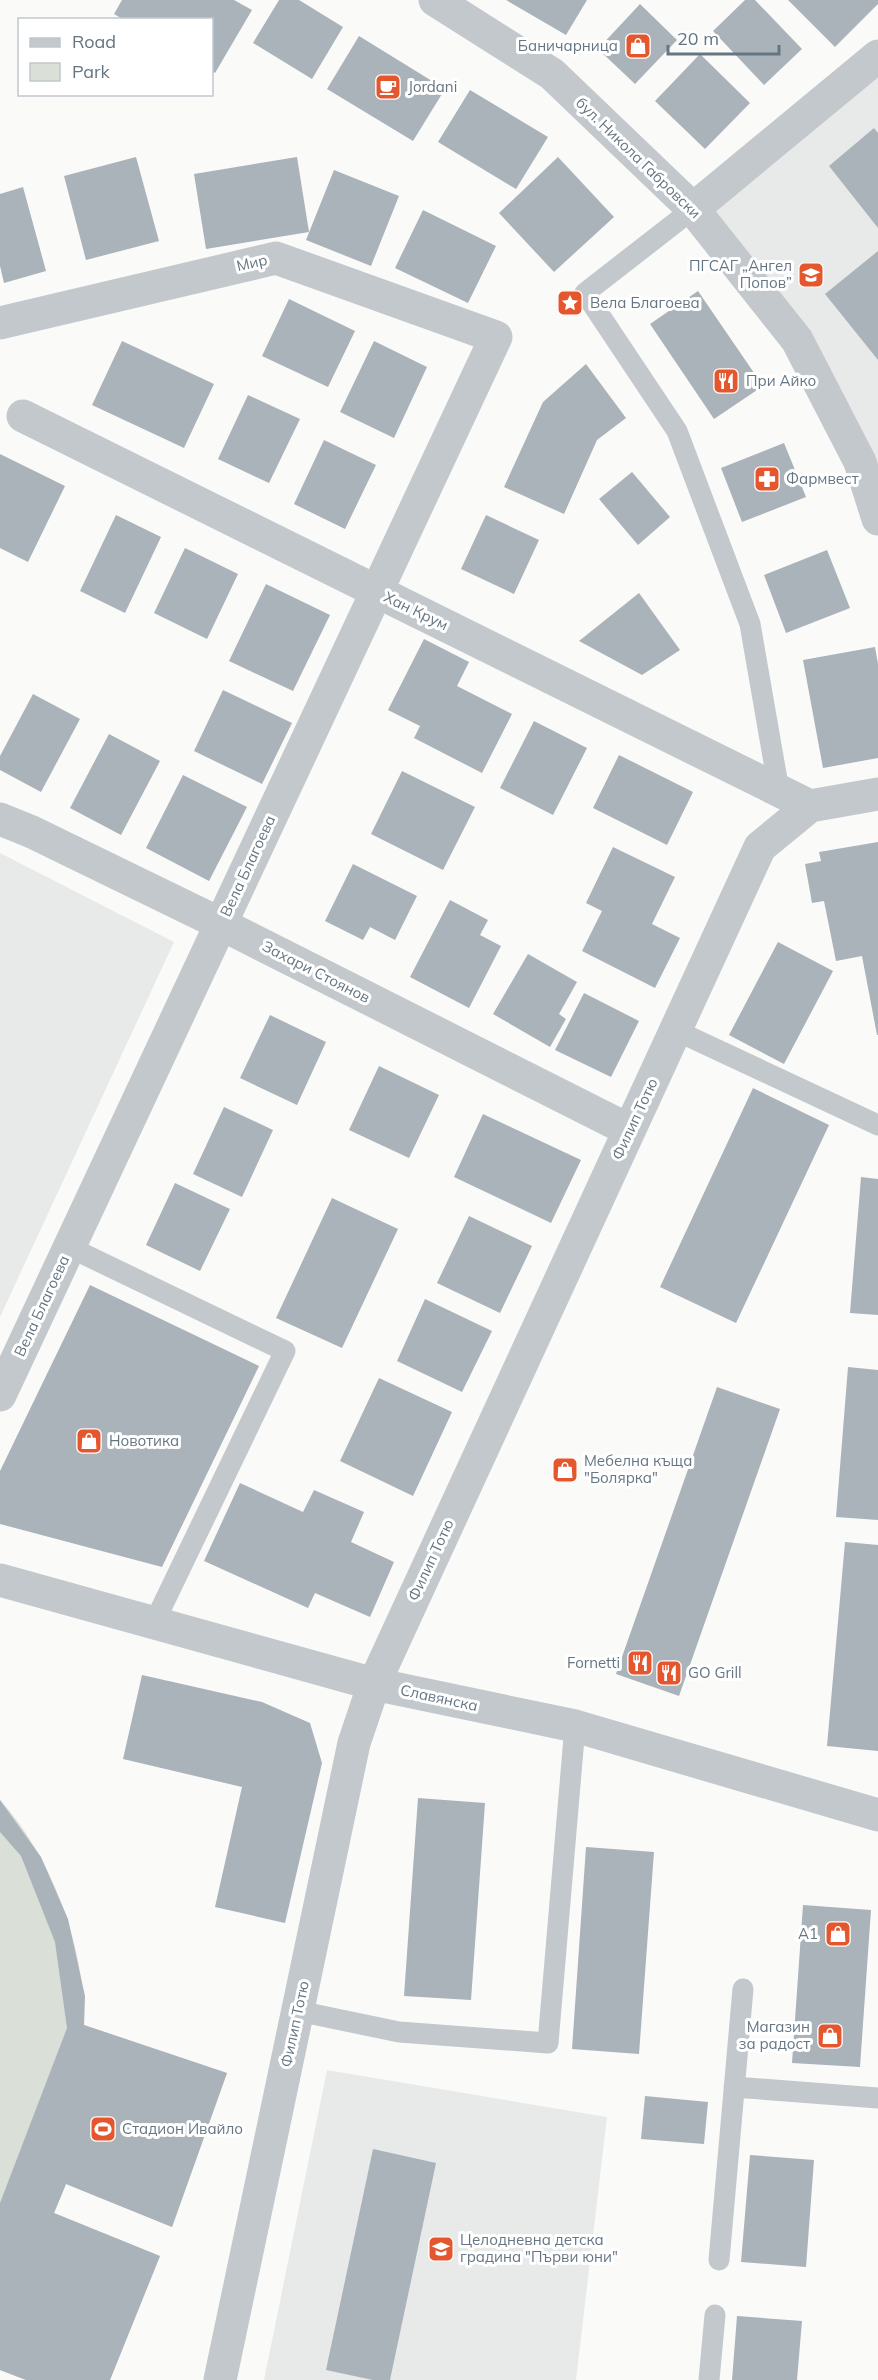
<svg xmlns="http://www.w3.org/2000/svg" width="878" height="2380" font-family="Mulish,sans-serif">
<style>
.built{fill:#e8e9e9}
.green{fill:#dadfd7}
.building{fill:#aab3b9}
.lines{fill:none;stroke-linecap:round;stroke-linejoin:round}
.service{stroke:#c3c8cc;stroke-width:21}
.minor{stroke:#c3c8cc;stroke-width:33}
.tertiary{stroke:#c3c8cc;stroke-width:33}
.labels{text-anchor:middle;stroke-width:6;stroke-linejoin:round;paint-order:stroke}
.poi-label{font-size:15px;fill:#657683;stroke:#fff;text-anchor:start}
.street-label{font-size:15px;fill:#657683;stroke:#fff}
</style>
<rect width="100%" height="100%" fill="#fafaf8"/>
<path class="built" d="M878 56V519L860 462 693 209Z
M0 853 174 942 0 1317Z
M327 2070 607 2117 576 2380H264Z"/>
<path class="green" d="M0 1800C52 1857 86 1948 84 2025L227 2073 172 2227 66 2184 54 2213 160 2256 110 2380H26L0 2370Z"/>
<path class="building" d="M122 0H234L252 10 215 73 212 71V20H124L114 14Z
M279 0H299L343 27 312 79 253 43Z
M506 0H587L566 35Z
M745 0H755L802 49 764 85 713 31Z
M788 0H878V4L835 47Z
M640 4 677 40 635 84 598 49Z
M359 36 445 89 413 141 327 89Z
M700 54 750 103 705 149 655 101Z
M470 90 548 137 516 189 438 142Z
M874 128 878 133V228L829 166Z
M136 157 159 241 86 260 64 176Z
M297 157 309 232 206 249 194 174Z
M558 157 614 217 554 272 499 213Z
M334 170 399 196 371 266 306 240Z
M23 187 46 271 4 283 0 266V194Z
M423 210 496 246 468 303 395 268Z
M878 251V360L825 294Z
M698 291 763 386 714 419 650 324Z
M289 299 355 331 328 387 262 356Z
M122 341 214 384 184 448 92 405Z
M374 341 427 367 394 438 340 412Z
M586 364 626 418 597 440 564 514 504 487 543 402Z
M248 395 300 419 269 483 218 459Z
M324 440 376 465 345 529 294 504Z
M784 443 806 497 742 522 721 468Z
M0 454 65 486 28 562 0 548Z
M632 472 670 517 638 545 599 499Z
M116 515 161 537 125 613 80 591Z
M486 515 539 540 514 594 461 569Z
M185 548 238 574 207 639 154 613Z
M827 550 850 608 786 633 764 575Z
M266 584 330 615 293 691 229 661Z
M639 593 680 650 642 675 579 641Z
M424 639 469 662 457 686 512 714 482 773 414 738 420 726 388 710Z
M875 647 878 664V758L823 768 803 660Z
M223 690 292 723 262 784 194 751Z
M33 694 80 719 41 792 0 770V756Z
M534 721 587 748 553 815 500 788Z
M109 734 160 761 121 835 70 808Z
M619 755 693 792 667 845 593 808Z
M402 771 475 807 443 870 371 834Z
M183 775 247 807 209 881 146 848Z
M878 842V1035H877L862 956 836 961 824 901 812 903 805 864 821 861 819 852Z
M613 847 675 877 652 924 680 938 655 988 582 951 602 911 586 903Z
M353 864 417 896 395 940 370 927 363 940 325 921Z
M450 900 488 920 480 935 501 946 469 1008 410 977Z
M778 942 833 971 784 1064 729 1035Z
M528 954 577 982 559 1014 566 1019 550 1047 493 1014Z
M584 993 639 1021 611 1077 555 1050Z
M270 1015 326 1042 297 1105 240 1078Z
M379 1066 439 1095 409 1158 349 1130Z
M753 1088 829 1125 736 1323 660 1287Z
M224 1107 273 1130 242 1197 193 1174Z
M483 1114 581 1160 551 1223 454 1177Z
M861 1177 878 1179V1315L850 1313Z
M175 1183 230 1209 200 1271 146 1245Z
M332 1198 398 1229 342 1348 276 1318Z
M469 1216 532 1246 500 1313 437 1283Z
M90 1285 259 1366 162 1567 0 1524V1471Z
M425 1299 492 1331 462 1392 397 1361Z
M848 1367 878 1370V1520L836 1517Z
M379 1378 452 1412 413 1496 340 1461Z
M717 1387 780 1409 679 1696 616 1674Z
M240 1483 303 1512 314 1490 364 1512 351 1542 394 1562 370 1617 315 1593 308 1608 204 1561Z
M845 1542 878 1545V1751L827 1746Z
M142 1675 262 1702 310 1723 322 1763 285 1923 215 1907 242 1787 123 1759Z
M418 1798 485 1803 471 2000 404 1996Z
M0 1800 41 1857 68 1919 85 1996 84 2025 227 2073 172 2227 66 2184 54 2213 160 2256 110 2380H26L0 2370V2203L67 2028 55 1942 21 1856 0 1832Z
M586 1847 654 1852 639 2054 572 2049Z
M803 1905 871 1910 860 2067 792 2063Z
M645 2096 708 2102 704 2144 641 2139Z
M373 2149 436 2163 390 2380H373L326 2370Z
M750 2155 814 2160 806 2267 741 2262Z
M737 2316 802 2321 797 2380H732Z"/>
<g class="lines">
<path class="service" d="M693 209 585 293 677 431 750 624 779 791
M677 1031 878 1125
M69 1247 285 1351 154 1623
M298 2011 399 2032 548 2043 575 1726
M734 2087 878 2098
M719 2260 743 1989
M709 2380 715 2315"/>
<path class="minor" d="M693 209 878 56
M0 323 276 258 496 337 0 1395
M23 416 810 806
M0 819 32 832 221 924 629 1130
M0 1580 374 1684 575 1726 878 1815
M220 2380 354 1743 374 1684 760 847 810 806 878 794"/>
<path class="tertiary" d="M435 0 552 74 693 209 797 340 860 462 878 519"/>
</g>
<defs>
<g id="shop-square" transform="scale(1.35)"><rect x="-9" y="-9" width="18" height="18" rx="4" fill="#e4572e" stroke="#fff"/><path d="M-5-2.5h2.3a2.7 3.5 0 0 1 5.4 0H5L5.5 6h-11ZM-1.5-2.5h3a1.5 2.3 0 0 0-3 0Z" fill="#fff"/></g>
<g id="cafe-square" transform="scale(1.35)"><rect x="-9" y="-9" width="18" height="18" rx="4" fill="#e4572e" stroke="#fff"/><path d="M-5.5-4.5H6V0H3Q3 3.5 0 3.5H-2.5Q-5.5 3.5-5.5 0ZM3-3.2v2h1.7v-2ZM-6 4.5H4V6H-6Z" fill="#fff"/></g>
<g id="school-square" transform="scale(1.35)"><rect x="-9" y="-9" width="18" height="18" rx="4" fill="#e4572e" stroke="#fff"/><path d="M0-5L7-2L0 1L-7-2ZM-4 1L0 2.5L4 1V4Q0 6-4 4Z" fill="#fff"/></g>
<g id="sight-square" transform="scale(1.35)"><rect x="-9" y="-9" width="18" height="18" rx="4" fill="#e4572e" stroke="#fff"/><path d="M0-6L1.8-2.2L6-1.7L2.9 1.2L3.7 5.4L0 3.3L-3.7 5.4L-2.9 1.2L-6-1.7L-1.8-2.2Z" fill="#fff"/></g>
<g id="restaurant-square" transform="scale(1.35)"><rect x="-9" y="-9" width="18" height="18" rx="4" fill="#e4572e" stroke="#fff"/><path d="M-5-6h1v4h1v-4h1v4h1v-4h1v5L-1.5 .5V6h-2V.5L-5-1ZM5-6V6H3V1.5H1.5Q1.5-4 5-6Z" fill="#fff"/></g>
<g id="pharmacy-square" transform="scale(1.35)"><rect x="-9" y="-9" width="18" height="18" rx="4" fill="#e4572e" stroke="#fff"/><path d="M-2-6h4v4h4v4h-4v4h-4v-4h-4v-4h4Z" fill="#fff"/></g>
<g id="stadium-square" transform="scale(1.35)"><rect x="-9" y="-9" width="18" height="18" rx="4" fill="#e4572e" stroke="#fff"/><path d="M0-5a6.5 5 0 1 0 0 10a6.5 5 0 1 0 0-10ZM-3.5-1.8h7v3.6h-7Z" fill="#fff"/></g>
</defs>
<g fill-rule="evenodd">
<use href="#shop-square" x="638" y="46"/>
<use href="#cafe-square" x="388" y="87"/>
<use href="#school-square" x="811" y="275"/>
<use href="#sight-square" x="570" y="303"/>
<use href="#restaurant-square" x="726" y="381"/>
<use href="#pharmacy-square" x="767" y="479"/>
<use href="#shop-square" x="89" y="1441"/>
<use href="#shop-square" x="565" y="1470"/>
<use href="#restaurant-square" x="640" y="1663"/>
<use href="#restaurant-square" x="669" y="1673"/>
<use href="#shop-square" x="838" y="1934"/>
<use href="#shop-square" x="830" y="2036"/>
<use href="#stadium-square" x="103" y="2129"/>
<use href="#school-square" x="441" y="2249"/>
</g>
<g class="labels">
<g class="poi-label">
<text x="618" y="51" text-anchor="end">Баничарница</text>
<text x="408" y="92">Jordani</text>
<text x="792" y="271" text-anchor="end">ПГСАГ „Ангел<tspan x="792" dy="17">Попов”</tspan></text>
<text x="590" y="308">Вела Благоева</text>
<text x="746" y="386">При Айко</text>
<text x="786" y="484">Фармвест</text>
<text x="109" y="1446">Новотика</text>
<text x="584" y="1466">Мебелна къща<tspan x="584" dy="17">"Болярка"</tspan></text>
<text x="620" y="1668" text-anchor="end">Fornetti</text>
<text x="688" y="1678">GO Grill</text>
<text x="818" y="1939" text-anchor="end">A1</text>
<text x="810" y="2032" text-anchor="end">Магазин<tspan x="810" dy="17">за радост</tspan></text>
<text x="122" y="2134">Стадион Ивайло</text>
<text x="460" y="2245">Целодневна детска<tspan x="460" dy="17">градина "Първи юни"</tspan></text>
</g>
<g class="street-label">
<text transform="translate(638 158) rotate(44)" y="5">бул. Никола Габровски</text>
<text transform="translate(252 263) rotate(-13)" y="5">Мир</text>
<text transform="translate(416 611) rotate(26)" y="5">Хан Крум</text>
<text transform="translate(248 866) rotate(-65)" y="5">Вела Благоева</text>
<text transform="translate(316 972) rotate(27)" y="5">Захари Стоянов</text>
<text transform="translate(635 1119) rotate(-65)" y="5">Филип Тотю</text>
<text transform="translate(42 1306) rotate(-65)" y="5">Вела Благоева</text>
<text transform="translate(431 1560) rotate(-65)" y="5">Филип Тотю</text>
<text transform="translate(439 1698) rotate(12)" y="5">Славянска</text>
<text transform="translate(295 2024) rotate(-78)" y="5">Филип Тотю</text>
</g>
</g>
<rect x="18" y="18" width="195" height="78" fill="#ffffff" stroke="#c1c8cd" stroke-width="1.5"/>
<rect x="30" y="38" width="30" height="9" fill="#c3c8cc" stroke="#c1c8cd" stroke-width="1.5"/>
<text x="72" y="48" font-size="18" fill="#657683">Road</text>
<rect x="30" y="63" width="30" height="18" fill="#dadfd7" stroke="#c1c8cd" stroke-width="1.5"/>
<text x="72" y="78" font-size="18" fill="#657683">Park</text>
<path d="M668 45v9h111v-9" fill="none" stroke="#657683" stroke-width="3"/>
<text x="677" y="45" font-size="18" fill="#657683" stroke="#ffffff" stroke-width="4.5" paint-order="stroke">20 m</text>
</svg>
